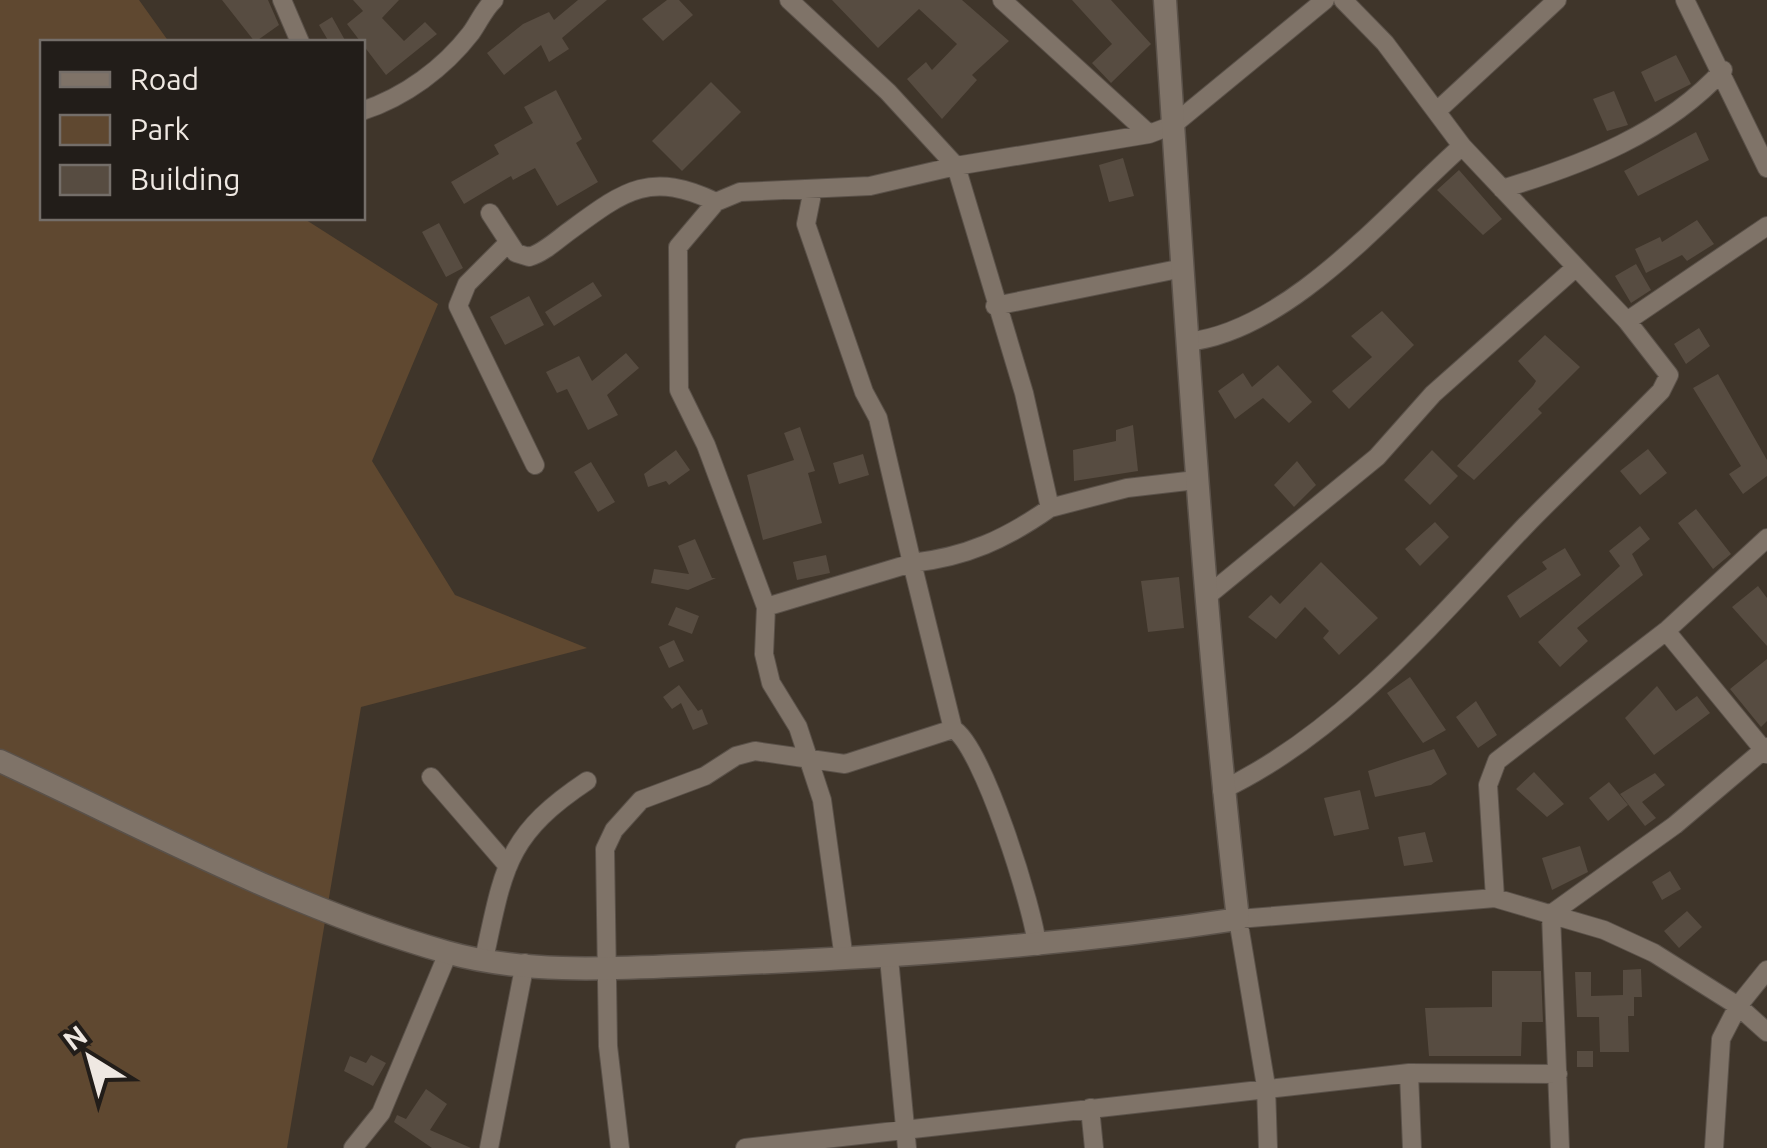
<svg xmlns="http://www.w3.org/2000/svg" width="1767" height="1148" font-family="Ubuntu,sans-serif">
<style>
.green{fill:#5f4830}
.building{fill:#574c41}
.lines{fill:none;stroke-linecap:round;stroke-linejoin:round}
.minor-casing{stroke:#5a5149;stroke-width:20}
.tertiary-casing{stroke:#5a5149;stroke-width:25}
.minor{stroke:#7f7368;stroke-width:18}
.tertiary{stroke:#7f7368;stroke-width:22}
</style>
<rect width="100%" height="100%" fill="#3f352a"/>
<path class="green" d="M0 0H139L169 42H42V218H303L438 304 372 461 455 595 587 648 361 707 287 1148H0Z"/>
<path class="building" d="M222 0H268L279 25 255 42Z
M353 0H399L382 18 404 41 425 22 437 34 386 75 347 24 363 11Z
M578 0H607L562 38 569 49 549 62 541 45 504 75 487 53 523 24 549 12 554 20Z
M667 0H679L693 15 663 41 642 19Z
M832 0H962L1009 41 972 75 977 80 942 119 907 79 926 62 932 70 957 44 919 9 878 48Z
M1072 0H1111L1151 44 1111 83 1092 63 1112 44Z
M332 17 346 42H329L319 25Z
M1676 55 1691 84 1655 102 1641 72Z
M711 82 741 112 682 171 652 141Z
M556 90 582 139 576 143 598 182 557 206 535 168 513 180 511 176 464 204 451 182 499 154 494 145 533 123 524 107Z
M1614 91 1628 125 1607 131 1593 99Z
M1696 132 1709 160 1638 196 1624 171Z
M1123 158 1134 196 1109 202 1099 165Z
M1459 170 1502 219 1483 235 1437 190Z
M1697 220 1714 244 1687 261 1682 255 1646 273 1635 249 1660 237 1662 242Z
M439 223 463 268 446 277 422 232Z
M1636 264 1651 290 1631 303 1615 276Z
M593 282 602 296 554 326 545 312Z
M529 296 544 325 505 345 490 317Z
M1382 311 1414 345 1349 409 1332 391 1372 357 1351 336Z
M1699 328 1710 346 1686 364 1674 344Z
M1545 335 1580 367 1538 409 1542 413 1474 480 1457 466 1533 386 1536 381 1518 361Z
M626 353 639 368 607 395 618 415 588 430 567 389 557 393 546 372 579 356 592 381Z
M1278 365 1312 402 1289 423 1263 398 1235 419 1218 391 1243 373 1252 387Z
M1718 374 1767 460V476L1743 494 1729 474 1741 466 1693 388Z
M1133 425 1138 471 1074 481 1073 450 1116 441V430Z
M800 427 815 471 808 473 822 523 763 540 747 475 794 460 784 433Z
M1648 449 1667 473 1640 495 1620 471Z
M676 450 690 470 669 485 666 481 648 487 644 474Z
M1432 450 1458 476 1430 505 1404 480Z
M863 454 869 475 839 484 833 463Z
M1297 461 1316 485 1294 507 1274 485Z
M591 462 615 502 598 512 574 472Z
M1696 509 1731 554 1713 569 1678 523Z
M1435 522 1449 537 1420 566 1405 549Z
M1640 526 1650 539 1632 554 1643 575 1577 628 1588 641 1560 667 1538 642 1620 566 1609 551Z
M695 539 712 578H716L688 590 651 583 654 569 689 574 678 546Z
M1565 548 1581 575 1520 618 1507 596 1547 569 1542 562Z
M826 555 830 573 797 580 793 562Z
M1321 562 1378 618 1339 655 1323 638 1329 631 1305 607 1276 639 1248 617 1271 595 1280 604Z
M1179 577 1184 628 1148 632 1141 581Z
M1758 586 1767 598V646L1732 607Z
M676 607 699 616 692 634 668 625Z
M674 640 684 661 669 668 659 647Z
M1767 659V721L1761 727 1730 689Z
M1410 677 1446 730 1423 743 1387 693Z
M679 685 698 711 702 709 708 724 693 730 681 703 672 709 663 697Z
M1657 686 1676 711 1697 696 1710 713 1654 755 1625 718Z
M1476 701 1497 735 1478 748 1456 717Z
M1434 749 1447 774 1431 785 1375 797 1368 771Z
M1534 772 1564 804 1547 817 1516 789Z
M1655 773 1665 785 1642 802 1656 818 1645 826 1620 794Z
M1609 782 1628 805 1608 821 1589 798Z
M1360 790 1369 829 1334 836 1324 798Z
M1425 832 1433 862 1404 866 1398 837Z
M1580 846 1588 872 1552 890 1542 858Z
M1670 871 1681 889 1662 900 1652 882Z
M1687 911 1702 927 1679 948 1664 931Z
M1641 969 1642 997H1634V1016H1628L1629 1052H1600L1599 1017H1577L1575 972H1591V996L1623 995V970Z
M1492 971H1541L1543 1022H1522L1521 1056H1429L1425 1008 1492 1007Z
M1577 1051H1593V1067H1577Z
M371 1055 386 1063 373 1086 344 1071 350 1056 366 1063Z
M426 1089 447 1104 430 1130 471 1148H432L394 1122 397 1115 406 1119Z"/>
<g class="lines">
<g class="minor-casing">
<path id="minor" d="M282 0 300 42
M789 0 888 92 956 166 1024 393 1050 508 1127 488 1196 480
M1002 0 1149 134 1173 125 1325 0
M1685 0 1767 168
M362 111C405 97 444 68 471 33 479 22 484 9 494 0
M1437 111 1557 0
M813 189 806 224 864 392 878 418 912 563C966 557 1006 539 1050 508
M1502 189C1582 165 1666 133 1723 70
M490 213 516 253 529 257C543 253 556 241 568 232 624 191 649 170 716 202
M509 242 467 284 458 306 535 465
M995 306 1183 268
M1627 321 1767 226
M1187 342C1289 331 1387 213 1462 146
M1206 597 1377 457 1433 394 1575 268
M766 607 912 563 953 729
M1666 631 1767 754
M431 777 508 866
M1222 790C1342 733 1436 620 1526 525 1570 480 1617 436 1661 391L1669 375 1627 321 1462 146 1385 43 1343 0
M1495 898 1488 785 1497 761 1666 631 1767 538
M889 958 907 1148
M484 959C504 867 506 835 587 781
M844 959 822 800 798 727 771 683 764 654 766 607 706 445 679 390 678 247 716 202 740 192 870 186 956 166 1149 134
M1409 1073 1412 1148
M1090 1108 1094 1148
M353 1148 381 1113 448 953
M489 1148 525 963
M620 1148 608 1046 605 849 614 830 641 800 705 776 736 756 755 751 845 764 953 729C982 744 1034 910 1037 946
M745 1148 1409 1073 1558 1074
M1268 1148 1266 1086 1238 919 1495 898 1604 930 1654 953 1738 1006 1767 1032
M1560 1148 1551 914 1675 825 1767 747
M1714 1148 1721 1039 1738 1006 1767 970"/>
</g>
<g class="tertiary-casing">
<path id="tertiary" d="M0 761C145 828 291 908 446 952 534 977 635 967 725 964 898 957 1068 945 1238 919 1203 613 1185 307 1165 0"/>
</g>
<use href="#minor" class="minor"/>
<use href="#tertiary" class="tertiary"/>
</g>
<rect x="40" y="40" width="325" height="180" fill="#221d19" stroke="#746e69" stroke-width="2.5"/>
<rect x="60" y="72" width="50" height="15" fill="#7f7368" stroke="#746e69" stroke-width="2.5"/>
<text x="130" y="90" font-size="30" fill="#efe8e2">Road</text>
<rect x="60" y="115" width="50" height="30" fill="#5f4830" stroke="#746e69" stroke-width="2.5"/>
<text x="130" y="140" font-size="30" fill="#efe8e2">Park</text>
<rect x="60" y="165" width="50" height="30" fill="#574c41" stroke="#746e69" stroke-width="2.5"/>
<text x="130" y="190" font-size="30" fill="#efe8e2">Building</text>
<g transform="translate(90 1058) rotate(323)" stroke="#221d19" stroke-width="8" paint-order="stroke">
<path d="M0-8L18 38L0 25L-18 38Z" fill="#efe8e2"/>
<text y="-15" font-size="28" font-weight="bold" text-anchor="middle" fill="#efe8e2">N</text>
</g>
</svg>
